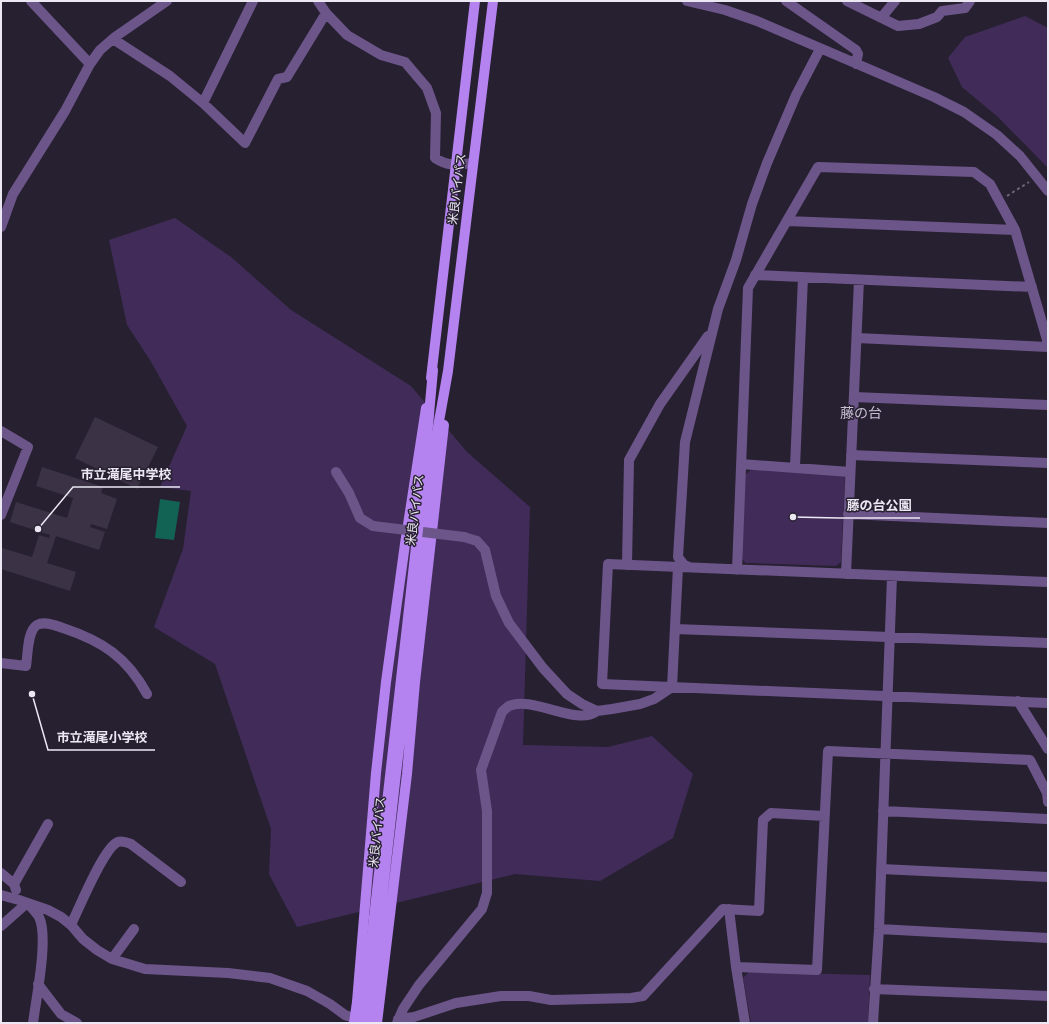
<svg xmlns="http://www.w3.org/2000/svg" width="1049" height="1024" font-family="Signika,'Noto Sans JP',sans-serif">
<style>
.green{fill:#412c59}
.water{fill:#126353}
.building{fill:#3b3345}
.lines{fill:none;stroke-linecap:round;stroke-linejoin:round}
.path{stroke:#6b6574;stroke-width:2;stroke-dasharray:3 3;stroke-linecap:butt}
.minor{stroke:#6c5589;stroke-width:10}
.major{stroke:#b583f0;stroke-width:10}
.minor-bridge{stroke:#6c5589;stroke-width:10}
.major-bridge{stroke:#b583f0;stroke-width:10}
.labels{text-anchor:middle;stroke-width:3;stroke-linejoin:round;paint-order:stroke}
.street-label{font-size:12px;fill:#ece8f3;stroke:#272031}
.quarter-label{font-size:14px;fill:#c7bed4;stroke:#272031}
.leader{fill:none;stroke:#ece8f3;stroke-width:1.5}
.callout-dot{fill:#ece8f3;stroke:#272031;stroke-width:1.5}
.callout-label{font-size:13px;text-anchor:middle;font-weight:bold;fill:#ece8f3;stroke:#272031;stroke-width:3;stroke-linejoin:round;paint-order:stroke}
</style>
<rect width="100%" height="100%" fill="#272031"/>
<path class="green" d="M1025 16 1048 28V168L998 117 962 87 948 58 965 37Z
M175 218 231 257 291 310 411 386 467 452 530 507 523 745 608 747 652 736 693 774 673 838 600 881 515 874 297 927 269 874 271 829 215 664 154 627 183 549 191 491 160 487 187 426 150 360 127 325 109 240Z
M752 469 845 475 841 562 836 566 746 563 741 558 745 475Z
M749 972 870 975 868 1023H751L743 978Z"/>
<path class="water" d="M160 499 180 502 174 540 155 538Z"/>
<path class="building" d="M95 417 158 447 137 489 75 458Z
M42 467 103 487 101 493 117 499 107 529 91 524 90 527 105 532 99 550 56 536 47 563 76 572 70 591 1 569 2 548 32 557 39 535 49 538 50 535 10 522 16 502 67 518 73 498 36 486Z"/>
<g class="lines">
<path class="path" d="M1007 196 1029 182"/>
<path class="minor" d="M31 1 90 64
M318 1 326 13 347 35 381 55 405 62 427 88 436 113 435 158C449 167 457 165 473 163
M687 1 725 10 757 21 934 97 964 112 997 135 1020 156 1048 191
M786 1 856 50 858 54 856 64
M847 1 898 26 919 24 937 17 942 11 965 8 970 1
M881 18 895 1
M113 39 170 76 203 103 245 143 278 79 287 77 326 13
M203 103 253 1
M787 221 1015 230
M1 227 13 194 65 111 90 64 100 50 115 37 167 1
M755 275 1032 287
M857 338 1048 347
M854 397 1048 405
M1 431 28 447 1 515
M851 455 1048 463
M741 464 850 472
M795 467 803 277
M336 472 349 493 360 518 373 526
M848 514 1048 523
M464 537 477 541 485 550 496 596 509 623 543 668 567 694 582 704 597 711 612 709 640 704 654 699 672 687 678 567
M627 565 629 460 660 404 708 336
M689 567 684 565 678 557 685 442 718 309 736 260 752 204 767 163 796 95 820 49
M737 570 748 288 818 167 974 172 990 184 1015 230 1048 343
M846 574 859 280
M1048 582 608 564 602 684 1048 703
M675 629 1048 643
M1 663 26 666C28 655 27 631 37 625 44 621 55 625 63 628 102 641 127 657 147 694
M1018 701 1048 749
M883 811 1047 819
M881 869 1048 877
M1 873 14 884 16 890
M14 884 48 824
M1 895 19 900 48 910 61 917 71 925 83 939 97 950 112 959 145 969 228 973 270 978 307 991 330 1004 345 1015 362 1021
M729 909 736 967 745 1023
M71 925C79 908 102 852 116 843 120 840 126 842 131 844L181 882
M1 926 27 903C31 907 36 912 39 917 49 937 36 999 33 1023
M879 929 1048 938
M112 959 134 929
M736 967 817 970 828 751 1030 760 1047 793 1048 802
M38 984 61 1014 77 1023
M874 989 1048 996
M398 1019 414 1017 456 1003 501 996H529L551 1000 631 998 643 996 723 909 759 911 763 820 771 813 824 816
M397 1023 403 1009 419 985 482 909 487 893V811L481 770 502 712C504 710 507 707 509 706 532 695 577 727 597 711
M873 1023 879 929 892 576"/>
<path class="major" d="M431 378 475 1
M357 1002 376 773 386 682 405 544 426 408
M368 1023 395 782 436 438 448 371 493 1
M377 1023 407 774 415 682 444 425"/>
<path class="minor-bridge" d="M373 526 464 537"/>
<path class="major-bridge" d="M354 1023 357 1002
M362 1023 421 503 433 370"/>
</g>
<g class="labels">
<g class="street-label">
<text transform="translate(457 189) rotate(-83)" y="4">米良バイパス</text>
<text transform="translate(415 510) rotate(-83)" y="4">米良バイパス</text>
<text transform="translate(377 832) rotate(-84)" y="4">米良バイパス</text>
</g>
<g class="quarter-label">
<text x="861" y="418">藤の台</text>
</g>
</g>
<path class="leader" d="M38 529L73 487H180M793 517L839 518H920M32 694L48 750H155"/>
<g class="callout-dot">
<circle cx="38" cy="529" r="4"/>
<circle cx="793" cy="517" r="4"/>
<circle cx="32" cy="694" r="4"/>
</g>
<g class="callout-label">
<text x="126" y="479">市立滝尾中学校</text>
<text x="879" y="510">藤の台公園</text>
<text x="102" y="742">市立滝尾小学校</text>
</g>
<rect width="1049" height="1024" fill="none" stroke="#ece8f3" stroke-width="4"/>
</svg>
